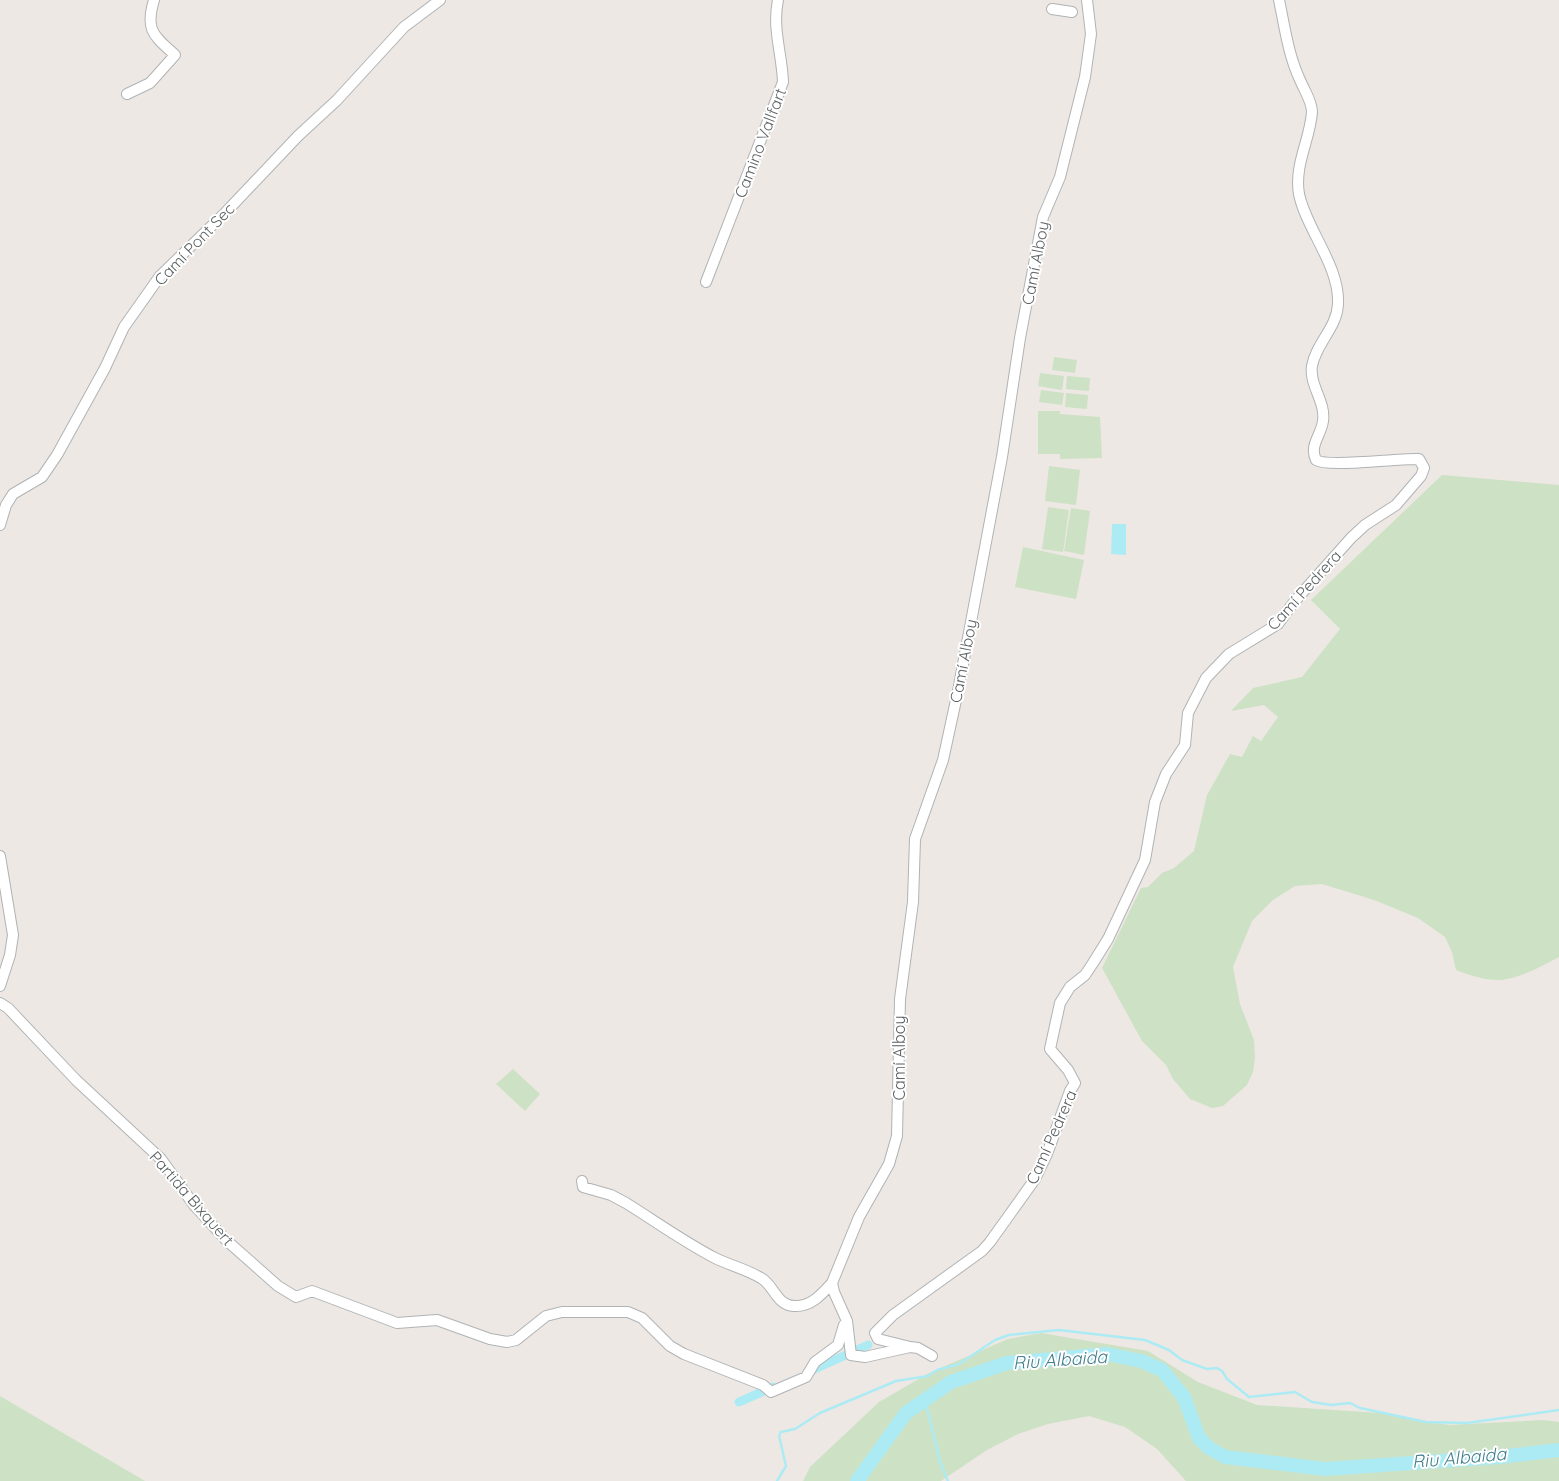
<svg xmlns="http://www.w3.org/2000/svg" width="1559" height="1481" font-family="Quicksand,sans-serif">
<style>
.green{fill:#cde1c4}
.water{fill:#adebf4}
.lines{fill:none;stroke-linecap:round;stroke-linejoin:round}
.stream{stroke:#adebf4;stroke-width:2.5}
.canal{stroke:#adebf4;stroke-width:9}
.river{stroke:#adebf4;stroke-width:14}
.street-casing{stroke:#b0b3b5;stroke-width:12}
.street{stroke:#fff;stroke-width:10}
.labels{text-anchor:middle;stroke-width:4;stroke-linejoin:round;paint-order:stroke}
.street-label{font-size:16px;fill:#5c6163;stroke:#fff}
.water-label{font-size:18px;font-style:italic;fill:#427d8c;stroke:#fff}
</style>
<rect width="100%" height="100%" fill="#ede8e4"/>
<path class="green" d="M1054 357 1077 360 1075 373 1052 370Z
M1040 373 1064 376 1062 390 1038 386Z
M1067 376 1090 378 1089 391 1066 389Z
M1041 390 1064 393 1062 405 1039 402Z
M1066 393 1088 395 1087 409 1065 407Z
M1038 411H1060V414L1100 417 1102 458 1060 459V454H1038Z
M1049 466 1080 470 1076 505 1045 501Z
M1442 475 1559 485V957C1542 966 1521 978 1501 980 1488 981 1468 975 1456 970L1452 952 1445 937 1418 918 1374 900 1322 884 1295 886 1273 900 1252 921 1233 967 1240 1004 1254 1040 1255 1058 1253 1072 1247 1085 1223 1106 1212 1108 1190 1099 1173 1079 1166 1065 1142 1041 1102 968 1141 888 1148 887 1162 873 1174 868 1194 851 1207 795 1230 754 1242 757 1253 736 1261 741 1278 717 1264 705 1231 711 1253 688 1302 677 1340 629 1311 600Z
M1048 507 1069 510 1063 552 1042 549Z
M1071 508 1090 511 1084 555 1064 551Z
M1023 547 1084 560 1076 599 1015 587Z
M513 1069 540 1094 525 1111 496 1084Z
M1041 1333 1148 1351 1198 1382 1257 1405 1380 1413 1449 1425 1543 1420 1559 1422V1481H1186L1157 1449 1125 1427 1089 1416 1048 1424 1018 1434 987 1450 941 1481H803L810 1467 879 1402 929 1373 1008 1339Z
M0 1396 145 1481H0Z"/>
<path class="water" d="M1112 524H1126V555L1111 554Z"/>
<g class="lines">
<path class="stream" d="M925 1400 940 1462 948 1481
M777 1481 786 1466 779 1436 781 1432 795 1429 820 1413 896 1381 928 1376 937 1370 959 1364 995 1340 1009 1335 1059 1330 1145 1340 1169 1350 1182 1360 1207 1369 1217 1368 1222 1371 1227 1379 1249 1397 1295 1392 1312 1402 1331 1405 1350 1403 1360 1408 1426 1422 1467 1423 1559 1410"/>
<path class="canal" d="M808 1372 868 1345
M739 1402 773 1387"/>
<path class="river" d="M857 1481 906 1413 951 1382 1007 1363 1107 1354 1141 1361 1162 1370 1184 1397 1199 1438 1209 1448 1225 1457 1325 1469 1499 1457 1559 1450"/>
<g class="street-casing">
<path id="street" d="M1052 9 1072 12
M127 94 150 83 175 55C153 35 145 30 154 0
M706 282 783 82C782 54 772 28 778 0
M0 525 6 505 13 494 42 477 57 455 105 368 124 327 160 276 226 212 298 136 337 100 404 27 440 0
M0 856 13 935 10 955 0 986
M0 1003 8 1008 76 1080 161 1159 194 1205 226 1240 278 1286 296 1297 312 1291 397 1323 437 1320 490 1339 507 1342 516 1340 546 1316 562 1312H628L642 1318 670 1346 684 1354 763 1385 771 1392 806 1377 815 1362 838 1345 844 1325
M582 1181 583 1187 611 1195 626 1203C655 1221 684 1242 715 1258 729 1265 746 1269 761 1278 774 1285 776 1305 794 1306 811 1307 822 1294 832 1283
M910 1347 878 1339 875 1333 893 1315 982 1251 990 1242 1035 1179 1047 1154 1070 1091 1075 1083 1068 1070 1050 1049 1060 1003 1070 987 1085 975 1093 963 1108 939 1145 860 1155 802 1166 774 1185 745 1188 713 1206 678 1229 654 1278 624 1294 602 1351 538 1365 525 1396 505 1421 476 1424 468 1419 459C1397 458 1329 468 1316 460 1309 445 1321 436 1323 421 1326 402 1309 385 1312 366 1316 343 1337 328 1338 304 1340 266 1306 229 1299 194 1294 165 1310 140 1312 112 1312 101 1304 90 1300 80 1288 54 1285 28 1279 0
M932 1356 918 1348 910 1347 865 1357 851 1355 847 1321 834 1292 832 1283 859 1217 889 1164 897 1136 900 999 913 902 915 839 943 760 958 691 1002 457 1020 338 1043 217 1060 177 1085 77 1091 34 1087 0"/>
</g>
<use href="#street" class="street"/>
</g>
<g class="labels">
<g class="street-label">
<text transform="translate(760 143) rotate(-69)" y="6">Camino Vallfart</text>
<text transform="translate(194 244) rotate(-46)" y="6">Camí Pont Sec</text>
<text transform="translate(1035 263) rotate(-79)" y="6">Camí Alboy</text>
<text transform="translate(1304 590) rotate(-48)" y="6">Camí Pedrera</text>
<text transform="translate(963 661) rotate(-79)" y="6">Camí Alboy</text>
<text transform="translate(899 1058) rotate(-90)" y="6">Camí Alboy</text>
<text transform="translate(1051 1137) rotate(-66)" y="6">Camí Pedrera</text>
<text transform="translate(192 1198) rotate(49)" y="6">Partida Bixquert</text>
</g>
<g class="water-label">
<text transform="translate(1060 1360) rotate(-4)" y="6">Riu Albaida</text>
<text transform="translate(1459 1458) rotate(-5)" y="6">Riu Albaida</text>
</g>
</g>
</svg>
